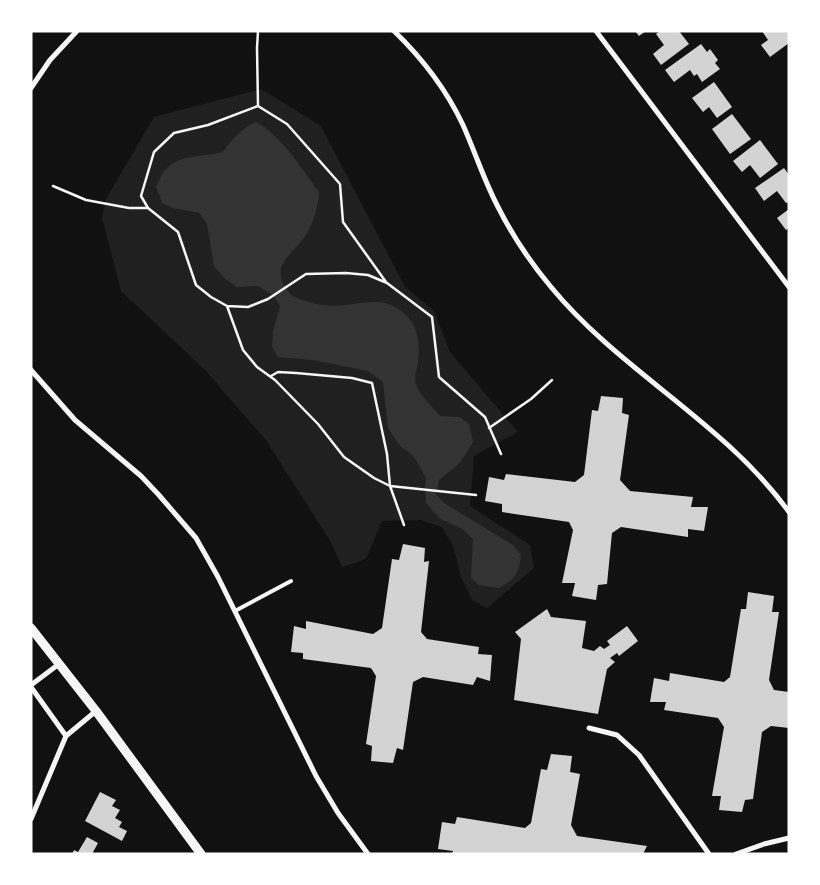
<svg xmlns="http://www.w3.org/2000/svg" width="820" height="885" font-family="Literata,serif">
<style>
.green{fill:#202020}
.water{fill:#333}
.building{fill:#d3d3d3}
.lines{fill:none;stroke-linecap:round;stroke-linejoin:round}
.path{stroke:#f5f5f5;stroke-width:2.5}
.service{stroke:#f5f5f5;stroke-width:4}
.minor{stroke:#f5f5f5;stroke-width:5}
.tertiary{stroke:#f5f5f5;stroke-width:9}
</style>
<rect width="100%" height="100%" fill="#111"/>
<path class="green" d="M261 89 321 126 405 287 434 311 450 352 518 432 474 456 470 506 530 545 534 568 487 608 472 600 461 577 453 546 442 527 421 520 382 521 366 559 342 567 331 542 265 439 205 370 121 291 102 218 106 199 154 117Z"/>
<path class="water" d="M256 122C283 137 301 168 319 192 319 207 313 222 306 235 296 251 270 265 285 286 288 290 290 296 295 297 306 302 323 306 336 306 361 305 383 294 405 314 419 327 420 345 418 363 417 368 415 373 415 378 415 392 432 406 440 416L460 417 469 424 473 442 460 463 439 480 436 494 444 503 513 545 521 555C519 574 515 579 499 588L479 585 471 578 473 539 461 528 440 519 426 503 425 488 426 478 416 460 409 452 400 446 388 428 383 382 368 371 313 360 278 357 272 347 273 332 280 306 273 295 258 286 237 287 225 279 214 266 207 224 199 213 173 208 162 203 156 186C159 181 162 173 166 169 180 154 205 157 223 152 231 140 242 128 256 122Z"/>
<path class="building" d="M635 31H646L639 36Z
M660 31H679L689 44 661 65 653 54 664 45 656 34Z
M762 31H789V43L770 57 761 45 768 40Z
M701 44 707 52 710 49 718 60 715 63 720 69 702 82 697 74 694 76 690 70 674 82 665 70Z
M714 82 732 107 717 118 709 107 703 112 692 98Z
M732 114 751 139 730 154 712 129Z
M760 140 778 164 760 178 750 165 742 172 733 161Z
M784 168 789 175V202L786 203 777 191 764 201 755 188Z
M789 209V228L786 230 777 218Z
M601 396 623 398 622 413 629 415 620 480 630 491 693 497 691 507H708L704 531 688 529V537L621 527 612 533 607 584 598 585 596 600 572 596 575 583H562L573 530 569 522 502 512V504L485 501 489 477 504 480 506 474 575 482 584 475 592 410 598 411Z
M403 544 425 548 424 562 429 561 421 632 427 639 479 647 478 654 492 655 490 681 477 677 473 685 423 677 413 682 403 750 397 748 393 763 371 761 372 746 366 744 376 676 371 668 303 659V653L291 652 294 626 306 629V621L373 634 382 628 392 559 399 560Z
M748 592 774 596 772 612H779L769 680 774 690 789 692V728L771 726 762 732 753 799 745 800 742 812 719 810 721 796H712L724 727 718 718 664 710 666 702H650L654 678 669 681 670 673 724 682 730 677 741 609H746Z
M547 609 551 617 586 621 582 648 594 651 600 646 604 649 610 645 607 641 627 626 638 641 619 656 617 653 610 658 615 662 607 669 598 714 514 700 521 639 515 632Z
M551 754 572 756 570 772 580 774 571 825 577 836 647 846 643 854H452L453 851 438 849 442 822 455 824 457 817 525 828 531 823 541 769 547 770Z
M100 792 116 800 112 806 120 810 115 818 122 822 119 827 127 831 122 841 85 821Z
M87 837 98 843 92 854H72L74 850 78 852Z"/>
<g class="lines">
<path class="path" d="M258 106 287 124 340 184 343 222 386 282
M258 106 257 48 258 31
M53 186 86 200 129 208H148L178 232 196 285 211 297 227 306 248 307 268 299 306 274 346 273 368 275 387 283 432 317 439 377 485 417 501 454
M148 208 141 196 154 152 174 133 208 125 258 106
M227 306 243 350 257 367 275 380 318 424 344 457 374 478 390 486 476 495
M271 376 278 372 296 373 352 378 372 383 387 454 390 486 404 525
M489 428 531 399 552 380"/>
<path class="service" d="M235 611 291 581"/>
<path class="minor" d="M394 31C423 59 446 89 463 125 475 152 484 180 497 205 512 235 530 262 551 287 621 372 724 422 789 512
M596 31 789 287
M31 88 50 60 77 31
M31 370 75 420 141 476 158 494 196 538 218 577 316 776 338 813 368 854
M31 685 59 664
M31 687 66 736
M589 728 617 735 639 755 709 854
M31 819 66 736 96 711
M736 854 764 844 789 838"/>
<path class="tertiary" d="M31 628 96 711 201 854"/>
</g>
<rect width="820" height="885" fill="none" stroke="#ffffff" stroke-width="65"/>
</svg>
